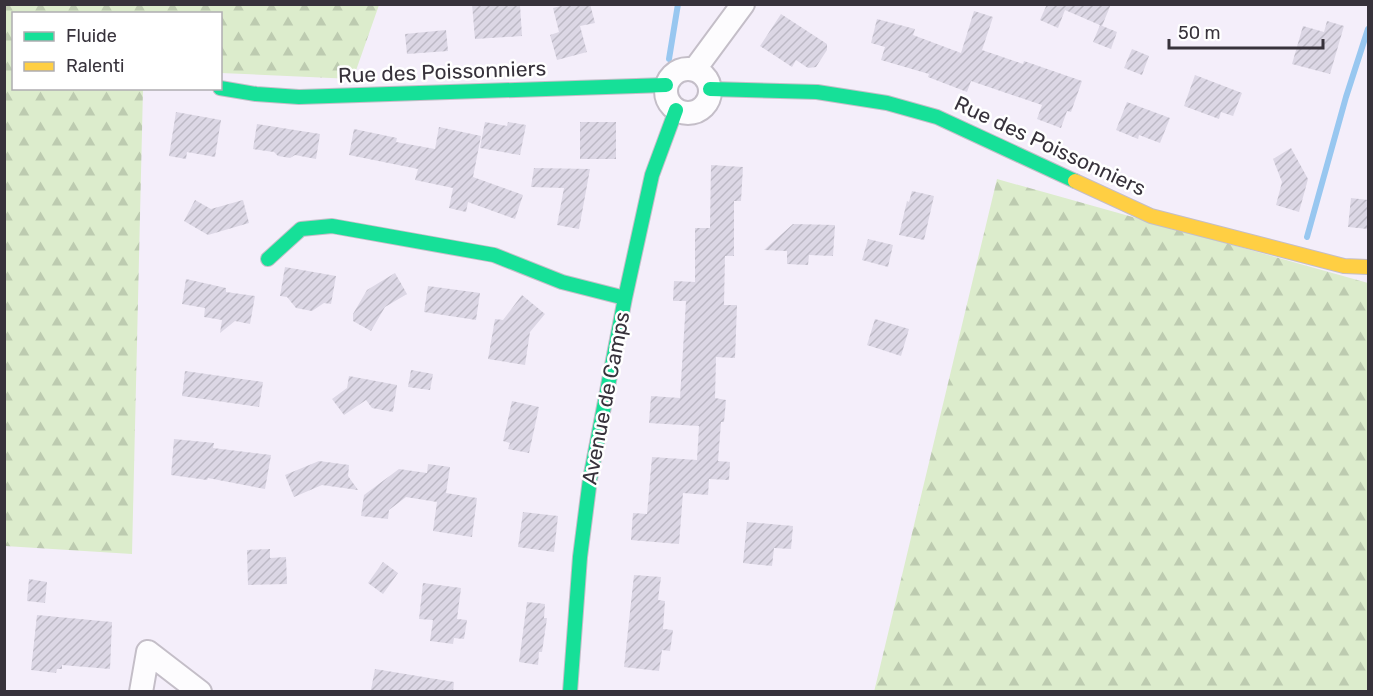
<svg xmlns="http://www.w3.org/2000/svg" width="1373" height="696" font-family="Rubik,sans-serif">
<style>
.forest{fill:url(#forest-firs)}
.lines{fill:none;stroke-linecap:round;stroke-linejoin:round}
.stream{stroke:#98c7f0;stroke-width:6}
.building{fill:url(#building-hatch)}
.street-casing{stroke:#c4bec8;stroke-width:26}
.fast-casing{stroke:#c4bec8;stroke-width:16}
.slow-casing{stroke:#c4bec8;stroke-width:16}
.street{stroke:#fdfcfe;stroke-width:22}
.fast{stroke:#16e098;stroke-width:14}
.slow{stroke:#ffcf43;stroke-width:14}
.labels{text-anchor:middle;stroke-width:5;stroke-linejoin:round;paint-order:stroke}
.street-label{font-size:21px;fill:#37323b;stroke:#fff}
</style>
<defs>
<pattern id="forest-firs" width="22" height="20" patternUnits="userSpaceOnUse" patternTransform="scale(1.5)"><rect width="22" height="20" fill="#dceccc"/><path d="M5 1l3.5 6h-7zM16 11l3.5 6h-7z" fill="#bdcbb0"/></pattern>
<pattern id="building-hatch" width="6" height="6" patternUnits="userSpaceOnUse" patternTransform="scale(1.5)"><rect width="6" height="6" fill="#dcd7e5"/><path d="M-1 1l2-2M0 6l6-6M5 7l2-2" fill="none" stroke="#bdb9c5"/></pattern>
</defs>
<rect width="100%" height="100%" fill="#f4eefa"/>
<path class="forest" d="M4 5H379L353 79 221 73 220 14H14V88L143 89 132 554 5 546Z
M997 179 1368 283V691L874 692Z"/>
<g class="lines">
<path class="stream" d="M669 59 678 4
M1307 237 1346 97 1368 29"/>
</g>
<path class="building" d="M472 4 520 5 522 36 475 39Z
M568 4H590L595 23 580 26 587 52 557 60 550 35 559 32 553 8Z
M1047 4H1111L1102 26 1065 10 1058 28 1040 20Z
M974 11 993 17 982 50 1023 64 1024 61 1082 81 1071 112 1067 111 1061 128 1037 119 1042 105 971 81 967 92 928 77 929 74 881 60 885 47 871 43 877 19 915 29 913 35 961 53Z
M781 14 827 44V50L816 67 808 68 796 60 792 67 760 46Z
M1327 21 1344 26 1330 74 1292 64 1303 26 1324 32Z
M1100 25 1117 32 1111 49 1093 42Z
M446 30 448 51 407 54 405 34Z
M1132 49 1149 56 1142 75 1124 68Z
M1195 75 1242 93 1233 116 1221 112 1219 119 1184 106Z
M1127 102 1170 118 1160 143 1139 135 1138 139 1116 130Z
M176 112 221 120 215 157 187 152 186 159 169 156Z
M485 122 507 126 508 122 526 125 520 155 480 148Z
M580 122H616V159H580Z
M257 124 320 134 316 159 295 155 290 158 278 156 274 152 253 149Z
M439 127 481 136 473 177 523 195 515 219 468 202 466 212 449 208 453 188 415 180 418 169 349 155 354 129 397 138 396 142 435 149Z
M1291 148 1308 179 1299 212 1276 205 1282 182 1273 159Z
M711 165 743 167 741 201H734V256H725L724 305H737L735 358 716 357 715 398 726 400 724 422H721L718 461 730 462 729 480 709 479 708 495 683 493 679 544 631 540 633 513 647 514 652 457 697 460 699 426 649 423 651 396 680 398 686 301H673L674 281 695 282V228H710Z
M534 168 590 169 579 229 557 225 564 188 531 187Z
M912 191 934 196 924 240 899 235 907 201 909 202Z
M1351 198 1368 200V229L1348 227Z
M195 200 211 209 243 200 249 223 208 235 184 221Z
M793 224 835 225 833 256 809 255 808 265 787 264V251L764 250Z
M868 239 893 245 888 267 862 260Z
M285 267 336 276 331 304 324 303 312 311 296 308 287 297 280 296Z
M395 273 407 294 385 307 371 331 353 321V314L367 290Z
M186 279 226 288V292L255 296 250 324 235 321 220 333 222 320 204 317 205 308 182 304Z
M428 286 480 293 476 320 424 312Z
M522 295 545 314 530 332 525 365 488 359 495 319 503 320Z
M875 319 909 329 901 356 867 345Z
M411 370 433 374 430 390 408 387Z
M185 371 263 382 259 407 182 396Z
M349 376 397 385 393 412 372 408 366 400 344 415 332 399 347 388Z
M512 401 539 407 529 453 508 449 510 443 503 441Z
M174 439 214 443 213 448 271 455 265 489 208 478 207 480 171 475Z
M319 461 349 465 348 476 358 490 322 485 294 497 285 475Z
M428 464 450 467 446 493 477 498 472 537 433 531 437 502 406 497 389 510 388 519 361 516 364 495 399 469 427 473Z
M523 512 558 516 554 552 518 547Z
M747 522 793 526 791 549 774 548 772 566 743 563Z
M270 549V558L286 557 287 584 248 585 247 550Z
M383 562 398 573 383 594 368 583Z
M634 575 661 577 658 600 665 601 663 629 673 630 670 651 662 650 659 671 624 667Z
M29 579 47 582 45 603 27 601Z
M423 583 461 588 457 619 467 620 464 639 454 638 453 644 430 641 433 620 419 619Z
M527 602 545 604 544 618H547L542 652H539L538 665 519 662Z
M37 615 112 622 110 669 62 665V669H57L56 673 31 670Z
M375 669 454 682 453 692H383L371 690Z"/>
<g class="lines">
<g class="street-casing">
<path id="street" d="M666 91a22 22 0 1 1 44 0a22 22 0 1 1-44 0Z
M695 69 743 4
M148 652 200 692
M141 692 148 652"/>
</g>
<g class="fast-casing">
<path id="fast" d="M220 88 256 94 299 97 666 85
M710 89 817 92 887 103 937 117 1075 181
M268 259 301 229 332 226 494 255 562 282 625 298
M570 692 580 557 590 479 625 298 652 175 676 110"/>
</g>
<g class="slow-casing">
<path id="slow" d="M1075 181 1151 216 1344 266 1368 267"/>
</g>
<use href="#street" class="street"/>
<use href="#fast" class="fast"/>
<use href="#slow" class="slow"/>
</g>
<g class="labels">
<g class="street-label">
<text transform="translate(442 72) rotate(-2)" y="7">Rue des Poissonniers</text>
<text transform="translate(1050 146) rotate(25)" y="7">Rue des Poissonniers</text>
<text transform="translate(606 398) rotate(-79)" y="7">Avenue de Camps</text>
</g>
</g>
<rect width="1373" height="696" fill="none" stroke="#37323b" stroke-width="12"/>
<rect x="12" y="12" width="210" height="78" fill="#ffffff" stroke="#afadb1" stroke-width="1.5"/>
<rect x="24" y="32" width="30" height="9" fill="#16e098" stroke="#afadb1" stroke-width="1.5"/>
<text x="66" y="42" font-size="18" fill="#37323b">Fluide</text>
<rect x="24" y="62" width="30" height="9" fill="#ffcf43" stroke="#afadb1" stroke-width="1.5"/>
<text x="66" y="72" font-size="18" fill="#37323b">Ralenti</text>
<path d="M1169 39v9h154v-9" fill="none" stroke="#37323b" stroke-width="3"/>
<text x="1178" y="39" font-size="18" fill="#37323b" stroke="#ffffff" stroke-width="4.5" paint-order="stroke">50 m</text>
</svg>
